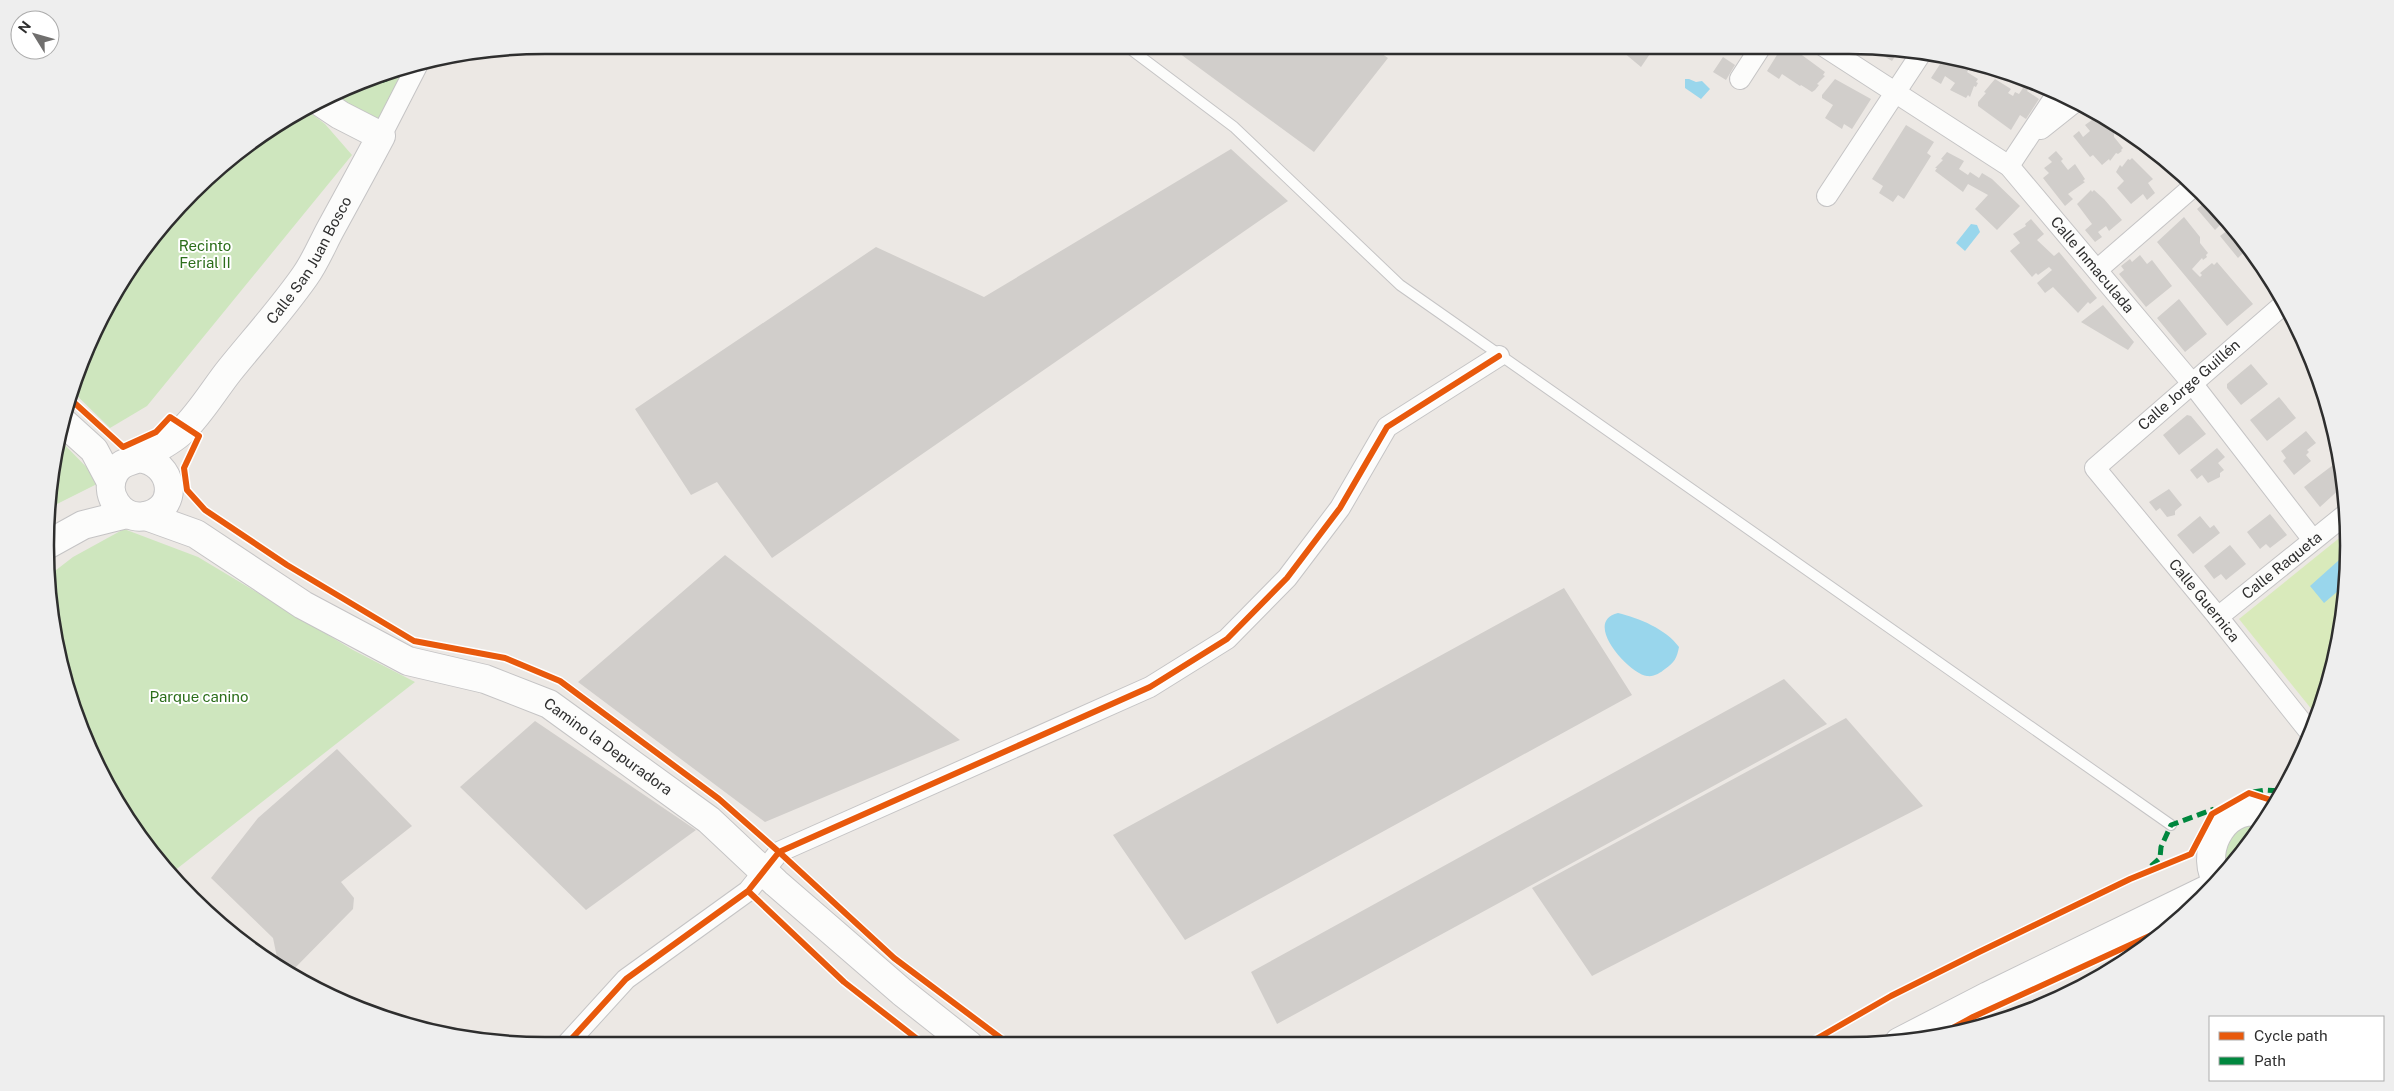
<svg xmlns="http://www.w3.org/2000/svg" width="2394" height="1091" font-family="'Public Sans',sans-serif">
<style>
.green{fill:#cee6be}
.pitch{fill:#d9eabb}
.water{fill:#99d6ec}
.building{fill:#d1cecb}
.lines{fill:none;stroke-linecap:round;stroke-linejoin:round}
.lane-casing{stroke:#c5c4c5;stroke-width:12}
.street-casing{stroke:#c5c4c5;stroke-width:22}
.secondary-casing{stroke:#c5c4c5;stroke-width:30}
.lane{stroke:#fcfcfb;stroke-width:10}
.street{stroke:#fcfcfb;stroke-width:20}
.secondary{stroke:#fcfcfb;stroke-width:28}
.quiet{stroke:#00873e;stroke-width:5;stroke-dasharray:10 5;stroke-linecap:butt}
.cycleway-casing{stroke:#fff;stroke-width:9}
.cycleway{stroke:#e8590c;stroke-width:6}
.labels{text-anchor:middle;stroke-width:4;stroke-linejoin:round;paint-order:stroke}
.park-label{font-size:15px;fill:#2c6e1b;stroke:#fff}
.street-label{font-size:15px;fill:#2e2e2e;stroke:#fff}
.rim{fill:none;stroke:#2e2e2e;stroke-width:2.5}
</style>
<rect width="100%" height="100%" fill="#ece8e4"/>
<path class="green" d="M416 63 381 136 319 101 384 72Z
M304 108 325 124 352 155 147 406 110 428 70 389 112 295 169 216 216 169Z
M57 437 101 482 49 508Z
M124 529 198 557 353 650 415 682 169 875C150 849 127 823 111 795 75 728 52 653 47 577L73 557Z
M2264 819 2246 850 2219 877 2224 830Z"/>
<path class="pitch" d="M2348 531 2349 545 2339 643 2317 716 2239 619Z"/>
<path class="water" d="M1685 79H1689L1696 82 1702 81 1710 89 1701 99 1685 88Z
M1971 224 1977 225 1980 232 1965 251 1956 243Z
M2348 552 2345 585 2324 603 2310 586Z
M1618 613C1639 618 1666 629 1679 647 1677 658 1674 663 1665 669 1660 673 1654 677 1647 676 1631 675 1581 622 1618 613Z"/>
<path class="building" d="M1168 45H1369L1388 58 1314 152Z
M1618 45H1656L1641 67 1617 47Z
M1783 45 1791 47 1825 72 1823 75 1825 76 1817 84 1819 85 1815 90 1812 92 1801 85 1800 86 1782 74 1779 79 1767 71Z
M1869 47 1899 50 1892 61Z
M1946 55 1973 63 1967 72 1978 79 1976 82 1978 83 1976 87 1974 86 1970 97 1968 95 1966 98 1950 90 1955 83 1945 76 1941 84 1931 78Z
M1723 57 1735 65 1726 80 1713 72Z
M2003 72 2040 83 2038 85 2033 82 2027 91 2039 99 2026 119 2020 115 2011 130 1978 106V102L1986 93 1984 92 1995 79 2011 89 2008 93 2013 96 2015 92 2019 94 2023 88Z
M1835 79 1871 99 1852 129 1844 124 1842 129 1825 118 1833 105 1822 98V95Z
M2099 115 2114 131V137L2123 148 2121 150 2122 151 2118 154 2116 153 2110 161 2109 159 2102 165 2093 155 2090 157 2073 136 2079 131 2083 137 2090 131 2085 125Z
M1906 125 1934 142 1927 153 1931 156 1904 199 1898 195 1893 202 1879 193 1883 186 1872 179Z
M1231 149 1288 201 772 558 717 482 691 495 635 409 876 247 984 297Z
M2056 151 2063 159 2061 161 2068 170 2075 164 2085 179 2083 181 2085 182 2068 194 2073 199 2065 206 2043 178 2049 173 2044 168 2052 162 2048 158Z
M1947 152 1964 161 1959 169 1968 175 1970 172 1979 178 1982 173 1992 179 2020 206 1997 230 1975 209 1988 195 1968 184 1963 192 1935 171 1937 168H1935L1943 160 1941 159Z
M2155 153 2164 160 2161 163 2153 154Z
M2132 158 2153 179 2148 183 2155 193 2147 200 2143 194 2131 204 2117 188 2124 181 2116 172 2120 165 2122 167 2128 159 2130 160Z
M2091 190 2092 192 2094 190 2104 199 2122 220 2109 231 2106 226 2098 232 2102 237 2095 242 2085 230 2092 224 2077 204Z
M2204 203 2208 208 2213 204 2235 232 2231 234 2239 244 2243 241 2265 268 2259 272 2245 251 2238 258 2220 236 2228 230 2222 223 2215 230 2197 209Z
M2184 217 2200 237V243L2208 253 2206 255 2207 257 2203 260 2202 258 2192 269 2200 277 2202 275 2200 273 2212 263 2214 265 2217 262 2253 304 2227 326 2157 242Z
M2031 219 2044 234 2037 240 2054 256 2059 252 2097 298 2090 304 2088 302 2078 313 2053 287 2045 293 2037 283 2052 270 2049 267 2038 275 2036 273 2032 277 2010 251 2020 243 2013 234 2026 226 2025 224Z
M2140 255 2147 264 2152 260 2172 286 2146 307 2119 274 2124 270 2121 266 2130 259 2132 262Z
M2179 299 2207 334 2185 352 2157 318Z
M2103 305 2134 342 2128 350 2081 322Z
M2251 364 2268 384 2241 405 2227 388V384Z
M2279 397 2296 418 2267 441 2250 420Z
M2187 415 2191 416 2206 434 2179 455 2163 435Z
M2306 431 2316 443 2307 450 2309 452 2306 455 2311 461 2294 475 2283 461 2286 458 2281 451Z
M2217 448 2225 457 2218 463 2224 470 2220 473V477L2208 483 2202 475 2197 479 2190 470Z
M2333 465 2342 477 2343 486 2320 507 2304 487Z
M2169 489 2182 505 2175 511V515L2167 517 2160 508 2156 511 2149 502Z
M2270 514 2287 535 2270 548 2266 544 2260 549 2247 532Z
M2200 516 2210 528 2214 525 2220 533 2193 554 2177 535Z
M2230 545 2246 564 2226 580 2221 574 2214 579 2204 566Z
M725 555 960 740 765 822 578 682Z
M1564 588 1632 695 1185 940 1113 835Z
M1784 679 1827 724 1277 1024 1251 972Z
M1846 718 1923 806 1592 976 1532 888Z
M535 721 696 830 586 910 460 787Z
M337 749 412 826 341 882 354 898 353 909 289 974 279 967 273 938 211 878 258 818Z"/>
<g class="lines">
<g class="lane-casing">
<path id="lane" d="M1125 45 1234 127 1400 285 2171 825"/>
</g>
<g class="street-casing">
<g id="street">
<path id="s1" d="M1822 45 2009 166 2191 382 2313 540"/>
<path d="M1740 79 1762 45"/>
<path d="M2041 129 2075 102"/>
<path d="M381 136 419 62"/>
<path d="M2009 166 2058 92"/>
<path d="M1827 196 1922 52"/>
<path d="M2097 270 2195 185"/>
<path id="s2" d="M2284 304 2095 468 2218 617 2312 735"/>
<path id="s3" d="M2218 617 2346 514"/>
<path d="M565 1046 626 979 748 891 779 852 1150 687 1227 639 1287 578 1340 508 1387 427 1499 356"/>
</g>
</g>
<g class="secondary-casing">
<g id="secondary">
<path d="M62 421 94 450 111 482"/>
<path id="s4" d="M139 458C174 462 181 509 145 516 121 521 102 493 115 472 122 461 131 462 141 457 154 450 172 441 182 431 200 414 214 390 229 371 254 340 282 309 305 276 315 262 322 245 330 230 347 199 364 168 381 136L340 115 319 101"/>
<path id="s5" d="M146 516 196 534 303 605 408 661 485 679 549 704 709 820 776 883 902 992 969 1045"/>
<path d="M45 546 83 525 127 514"/>
<path d="M2216 880C2199 847 2228 800 2266 814"/>
<path d="M1899 1042 1988 996 2206 890"/>
</g>
</g>
<use href="#lane" class="lane"/>
<use href="#street" class="street"/>
<use href="#secondary" class="secondary"/>
<path class="quiet" d="M382 73 385 82
M2253 792 2266 790 2280 791
M2151 866 2160 858 2161 847 2171 825 2214 809"/>
<g class="cycleway-casing">
<path id="cycleway" d="M68 397 123 447 156 432 170 417 199 436 184 468 187 490 205 510 287 565 414 641 505 658 560 681 719 799 779 852 894 958 1010 1045
M748 891 844 982 925 1045
M1940 1035 1973 1017 2167 928
M1811 1042 1891 996 1979 952 2130 879 2191 854 2212 814 2249 793 2274 801
M565 1046 626 979 748 891 779 852 1150 687 1227 639 1287 578 1340 508 1387 427 1499 356"/>
</g>
<use href="#cycleway" class="cycleway"/>
</g>
<g class="labels">
<g class="park-label">
<text x="205" y="251">Recinto<tspan x="205" dy="17">Ferial II</tspan></text>
<text x="199" y="702">Parque canino</text>
</g>
<g class="street-label">
<text dy="5" stroke="none"><textPath href="#s4" startOffset="446">Calle San Juan Bosco</textPath></text>
<text dy="5" stroke="none"><textPath href="#s1" startOffset="352">Calle Inmaculada</textPath></text>
<text transform="translate(2189 385) rotate(-41)" y="5">Calle Jorge Guillén</text>
<text dy="5" stroke="none"><textPath href="#s3" startOffset="82">Calle Raqueta</textPath></text>
<text dy="5" stroke="none"><textPath href="#s2" startOffset="422">Calle Guernica</textPath></text>
<text dy="5" stroke="none"><textPath href="#s5" startOffset="521">Camino la Depuradora</textPath></text>
</g>
</g>
<path d="M0 0H2394V1091H0ZM545 54H1849A491 491 0 0 1 2340 545V546A491 491 0 0 1 1849 1037H545A491 491 0 0 1 54 546V545A491 491 0 0 1 545 54Z" fill="#eee" fill-rule="evenodd"/>
<path class="rim" d="M545 54H1849A491 491 0 0 1 2340 545V546A491 491 0 0 1 1849 1037H545A491 491 0 0 1 54 546V545A491 491 0 0 1 545 54Z"/>
<rect x="2209" y="1016" width="175" height="65" fill="#ffffff" stroke="#ababab"/>
<rect x="2219" y="1032" width="25" height="8" fill="#e8590c" stroke="#ababab"/>
<text x="2254" y="1041" font-size="15" fill="#2e2e2e">Cycle path</text>
<rect x="2219" y="1057" width="25" height="8" fill="#00873e" stroke="#ababab"/>
<text x="2254" y="1066" font-size="15" fill="#2e2e2e">Path</text>
<g transform="translate(35 35) rotate(307)"><circle r="24" fill="#ffffff" stroke="#ababab"/>
<path d="M0-4L9 19L0 12L-9 19Z" fill="#706f6e"/>
<text y="-8" font-size="14" font-weight="bold" text-anchor="middle" fill="#2e2e2e">N</text>
</g>
</svg>
